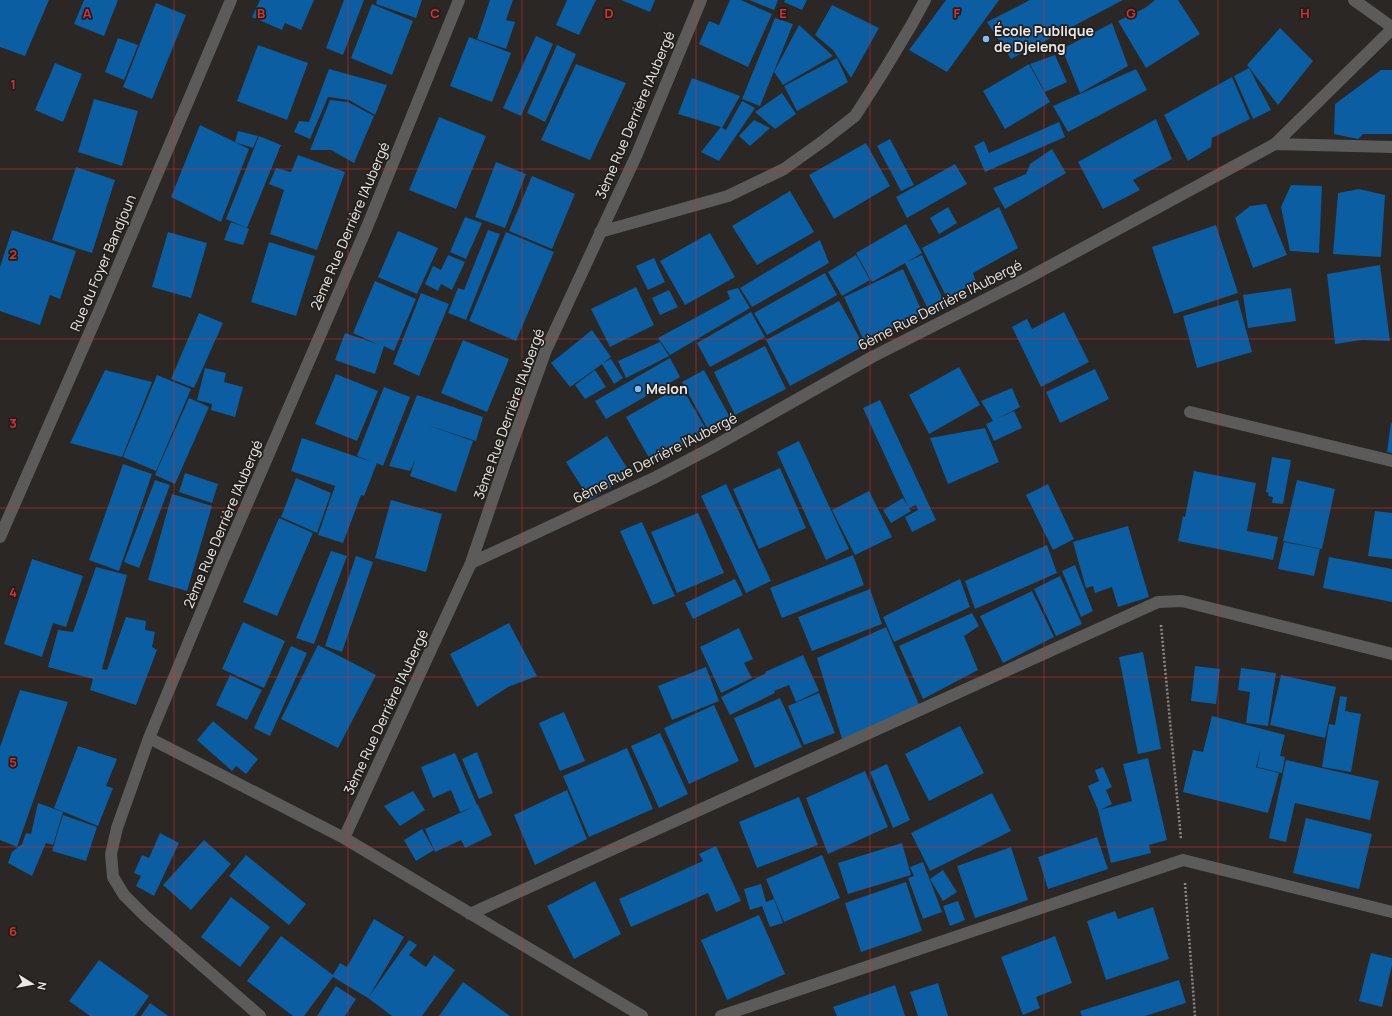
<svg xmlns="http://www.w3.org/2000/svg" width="1392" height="1016" font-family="Manrope,sans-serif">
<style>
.building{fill:#0a5ea1}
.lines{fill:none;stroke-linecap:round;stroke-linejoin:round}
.path{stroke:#8a8886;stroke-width:2.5;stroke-dasharray:2 2;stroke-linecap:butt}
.minor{stroke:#5c5b59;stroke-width:12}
.grid{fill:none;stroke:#d73232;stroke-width:1;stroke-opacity:0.55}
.poi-dot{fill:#81bdfa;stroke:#211e1b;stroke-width:1.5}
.labels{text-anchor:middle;stroke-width:3.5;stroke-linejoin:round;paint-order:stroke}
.poi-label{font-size:14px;font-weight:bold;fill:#ebe9e7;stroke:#211e1b;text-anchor:start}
.street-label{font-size:14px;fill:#ebe9e7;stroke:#211e1b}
.grid-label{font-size:13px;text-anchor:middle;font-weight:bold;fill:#d73232;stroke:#211e1b;stroke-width:3.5;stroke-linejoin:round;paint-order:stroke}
</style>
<rect width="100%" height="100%" fill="#2a2725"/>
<path class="building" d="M0 0H49L25 56 0 47Z
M84 0H118L104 36 74 24Z
M260 0H314L301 30 285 23 282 30 252 17Z
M344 0H364L343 55 326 48Z
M377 0H422L416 18 376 4Z
M490 0H513L506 20 515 22 506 49 477 39Z
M567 0H596L579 35 556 25Z
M621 0H655L650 12Z
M730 0H741L772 14 748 67 699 44 709 21 719 25Z
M749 0H778L774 10Z
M785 0H807L802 10 784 2Z
M946 0H999L947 72 909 50Z
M1030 0H1123L1011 59 987 22Z
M1155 0H1178L1200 34 1146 68 1118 21 1145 8Z
M156 3 186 15 152 99 123 87Z
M372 4 413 21 392 75 351 58Z
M832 5 879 28 851 78 833 50 815 35Z
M775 18 793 24 760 106 742 99Z
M1112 23 1128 66 1080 93 1062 49Z
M799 25 833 56 783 85 774 72Z
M1280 28 1313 61 1278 105 1247 65Z
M536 36 553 44 521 116 503 108Z
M469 37 511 53 492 102 450 86Z
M118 38 138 45 124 80 105 72Z
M258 45 308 63 287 120 237 101Z
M557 45 576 54 545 122 527 113Z
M1055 55 1067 82 1045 92 1030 64Z
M837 58 848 82 797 111 784 86Z
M55 63 82 74 63 122 35 110Z
M576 64 626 83 590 160 541 140Z
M1029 64 1050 102 1005 129 983 91Z
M1249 68 1271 110 1253 119 1234 76Z
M329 69 387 85 375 115 349 100 328 97 310 139 294 132 299 121 309 122Z
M1136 69 1147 90 1068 132 1053 106Z
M1381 70H1392V134H1363L1358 139 1334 134 1335 104Z
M1232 77 1250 119 1212 138 1211 147 1188 161 1164 115Z
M692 78 740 96 722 128 726 130 742 101 755 108 719 161 701 152 721 127 678 114Z
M782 93 796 114 775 129 755 112Z
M94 99 138 111 122 166 78 152Z
M330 100 348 102 374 116 354 163 331 150H310Z
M439 117 486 136 456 209 409 190Z
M1156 119 1172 159 1133 180 1140 190 1103 209 1078 162Z
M754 120 770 128 750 146 739 136Z
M1059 122 1065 137 985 172 974 146 984 141 989 153Z
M200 125 249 149 221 222 171 197Z
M238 131 258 136 253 148 235 142Z
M259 136 281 145 247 228 226 219Z
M890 139 914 185 901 191 877 146Z
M866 143 890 186 834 219 809 175Z
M1052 149 1066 173 1005 209 993 188 1026 174 1030 164Z
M298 155 345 172 317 250 270 234 284 190 269 184 276 168 291 172Z
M496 162 526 174 505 228 475 217Z
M955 164 967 184 907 218 896 197Z
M76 167 115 180 92 253 52 240Z
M532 176 575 194 552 249 509 231Z
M1291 185 1322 186 1319 253 1290 251 1281 207Z
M1359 189 1385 195 1381 257 1333 254 1338 193Z
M790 191 814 232 757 265 732 226Z
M1266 204 1287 255 1253 268 1235 218 1250 206Z
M948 207 957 223 939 234 930 218Z
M999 207 1018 248 973 273 976 282 947 298 922 248Z
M465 217 482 223 466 259 450 252Z
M231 222 249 229 243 245 224 240Z
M906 224 922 253 907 262 922 255 943 299 928 309 905 263 872 282 856 253Z
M1216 225 1238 293 1174 314 1152 247Z
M12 230 76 251 60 299 50 295 40 325 0 311V267Z
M488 230 500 234 466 320 448 313 458 288 464 290Z
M398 231 438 248 417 294 378 277Z
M168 232 207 243 191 298 152 287Z
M506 232 554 252 516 341 469 321Z
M710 233 735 277 685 305 660 261Z
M820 240 829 263 752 307 740 288Z
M269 242 315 256 296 316 251 302Z
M448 255 465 262 452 290 441 284 438 291 425 284 433 266 441 270Z
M856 255 870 280 842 296 828 272Z
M654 258 665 282 648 290 636 266Z
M1380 265 1390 341 1362 340 1335 344 1327 274Z
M903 269 923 314 864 341 844 297Z
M825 273 837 295 767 335 754 313Z
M375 281 416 299 394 351 384 346 375 374 335 360 345 333 377 344 353 333Z
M636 287 654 325 610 347 591 309Z
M738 288 750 308 670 355 658 338 730 299 727 291Z
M1291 288 1296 321 1248 328 1243 295Z
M669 290 678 307 660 315 652 298Z
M421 293 449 304 419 376 393 364Z
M1238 300 1252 352 1197 368 1183 316Z
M839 301 864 346 790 386 766 340Z
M942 301 946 308 932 315 929 309Z
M751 312 765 337 710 367 697 343Z
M1064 312 1089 362 1041 387 1012 327 1027 319 1032 329Z
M199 313 223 323 194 388 171 379Z
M592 330 611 357 603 363 611 359 623 378 614 384 602 364 570 387 551 363Z
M463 340 509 359 487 412 441 393Z
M660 342 669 356 626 378 618 361Z
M765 346 786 389 735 415 714 372Z
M670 358 680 377 606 419 595 401Z
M959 367 980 405 929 434 909 395Z
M205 368 226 373 224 382 243 387 235 417 211 410 212 404 197 400Z
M1095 369 1109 399 1060 423 1046 392Z
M105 370 152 382 122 457 70 443Z
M595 370 606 387 585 399 575 385Z
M704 370 732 421 710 433 682 382Z
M336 374 378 391 357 441 315 424Z
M157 375 191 389 156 471 123 457Z
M681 386 707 431 652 463 626 417Z
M384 387 410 397 383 466 377 463 364 496 361 495 343 543 318 535 335 486 291 471 302 438 372 462 357 456Z
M1012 388 1020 407 997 419 1014 411 1022 428 994 441 986 424 993 421 981 401Z
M417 395 483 417 476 441 427 425 473 441 456 492 410 476 415 460 410 471 389 466Z
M189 398 209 407 175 484 155 475Z
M880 400 936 520 912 532 905 517 918 510 916 505 909 508 911 511 891 523 883 510 903 498 908 506 863 408Z
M1391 423 1392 424V453L1387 452Z
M985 428 999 462 948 484 930 438Z
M607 436 631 474 590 500 566 462Z
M799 441 849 549 826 560 777 452Z
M1272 457 1291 460 1283 504 1272 503 1273 497 1268 496 1269 493 1266 492Z
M123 464 152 474 119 571 89 560Z
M780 468 806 528 759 549 733 489Z
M1194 471 1256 483 1247 531 1278 537 1273 560 1178 541 1183 516 1185 517Z
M185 473 218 484 212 503 179 492Z
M296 478 331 493 317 533 281 517Z
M155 480 170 485 139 568 124 562Z
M1297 480 1335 489 1322 549 1283 541Z
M726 484 771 581 746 593 701 496Z
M1048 484 1074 539 1053 550 1026 495Z
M869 491 892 537 855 555 832 510Z
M172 494 212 506 187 591 148 580Z
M391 500 442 514 426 572 375 558Z
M1375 511 1392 513V559L1368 556Z
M698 513 724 573 677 593 651 532Z
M279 518 313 533 277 616 243 602Z
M642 522 675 596 653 605 620 531Z
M1128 526 1149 597 1118 607 1112 587 1095 593 1093 586 1086 588 1073 542Z
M1284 542 1320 549 1314 576 1278 569Z
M1047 545 1057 573 975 609 965 581Z
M331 551 347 556 314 644 296 638Z
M853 555 864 585 782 618 770 588Z
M356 556 373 562 342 652 325 646Z
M1329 557 1392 569V602L1323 588Z
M32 559 83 576 66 627 53 623 42 657 4 644Z
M1075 565 1093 611 1081 617 1062 571Z
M96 567 127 575 102 669 107 670 126 617 146 621 145 630 155 632 152 647 157 650 136 705 90 690 93 679 48 667 58 630 73 632Z
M1060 576 1082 624 1056 636 1034 589Z
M735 579 743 595 693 619 685 603Z
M960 579 970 607 894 642 883 617Z
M870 589 882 624 812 651 798 617Z
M1032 591 1054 637 1003 663 980 616Z
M972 613 979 626 964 636 978 670 923 699 899 646Z
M243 622 285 641 264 688 222 669Z
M509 623 537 676 508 687 477 707 450 654Z
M886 627 920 707 842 739 817 658Z
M739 628 753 659 744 663 752 678 721 693 700 647Z
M318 645 376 675 338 748 281 719Z
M291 646 307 653 270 736 254 728Z
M1143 652 1161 749 1138 754 1119 657Z
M803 655 819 691 796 702 789 685 774 691 775 693 730 715 721 697 766 673 765 672Z
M1195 666 1220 669 1216 704 1191 701Z
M706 667 719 701 672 720 658 686Z
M1241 668 1276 673 1268 726 1246 723 1250 692 1238 690Z
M230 675 262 690 247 720 216 705Z
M1281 675 1336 687 1325 738 1270 725Z
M20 690 68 702 17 847 0 840V747Z
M819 693 835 733 804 745 788 706Z
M1340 696 1347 697 1345 711 1361 714 1351 772 1322 767 1329 724 1335 725Z
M780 698 802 747 755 768 734 718Z
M714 705 739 761 689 784 664 728Z
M564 712 585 761 560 771 539 723Z
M1212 716 1285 735 1280 756 1285 757 1282 773 1257 767 1261 748 1256 767H1255L1279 773 1268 813 1183 792 1193 750 1203 752Z
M213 721 258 759 246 774 236 766 232 771 197 740Z
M960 726 984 773 929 801 905 754Z
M660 733 688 794 659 808 631 746Z
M78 746 117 759 106 786 113 788 98 826 54 808Z
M627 748 653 809 589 837 563 776Z
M477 752 493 793 479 799 462 759Z
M455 753 477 805H478L492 835 465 848 461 840 435 852 425 829 473 807 460 812 451 790 433 798 421 767Z
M1148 758 1167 840 1149 845 1151 853 1111 863 1098 810 1088 786 1099 781 1095 770 1103 767 1112 787 1106 790 1112 804 1100 810 1132 801 1123 764Z
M1286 760 1379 781 1370 820 1295 803 1286 842 1269 838Z
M887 764 910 820 893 828 870 772Z
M865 771 888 827 828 854 806 798Z
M567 790 587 839 535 865 514 815Z
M413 791 425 810 400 826 384 806Z
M992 793 1011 831 930 871 911 833Z
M799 797 818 845 757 868 739 822Z
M38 803 63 812 53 845 46 843 32 876 8 863 12 852 22 844 26 833 31 834Z
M63 815 97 827 86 861 52 851Z
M1306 818 1372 834 1359 889 1293 873Z
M422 829 434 850 416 861 404 840Z
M160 833 179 843 154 896 136 886 141 876 134 873 142 855 149 858Z
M1097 837 1108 869 1048 889 1038 857Z
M204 840 231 864 191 910 163 885Z
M902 843 911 875 848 894 838 863Z
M716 846 741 901 716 912 708 893 631 927 619 899 703 861 699 854Z
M1011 847 1028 900 975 918 957 866Z
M246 855 306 904 289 925 229 876Z
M822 855 840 898 784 922 766 879Z
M923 862 942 912 923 919 908 878 914 876 910 867Z
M943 870 957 892 943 901 930 879Z
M595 881 621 934 574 959 547 906Z
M906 882 922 931 861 952 845 903Z
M761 884 766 902 774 899 783 923 770 927 762 906 750 910 744 889Z
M231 897 270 927 240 967 201 937Z
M958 901 965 920 950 926 943 906Z
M1153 907 1169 959 1106 980 1087 921 1115 911 1118 919Z
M759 915 785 974 727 1000 701 940Z
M374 919 404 937 368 998 333 977 304 1016H293L247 981 281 936 333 975 340 963 347 967Z
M1055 936 1072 983 1036 997 1040 1008 1023 1015 1001 957Z
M409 940 417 945 409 955 426 967 434 955 455 970 422 1016H392L368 998Z
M1371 953 1392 958V965L1382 1007 1359 1001Z
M99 960 149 996 135 1016H90L69 1001Z
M1179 980 1186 1003 1145 1016H1082L1080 1011Z
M463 982 510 1016H439Z
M938 983 948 1016H918L910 992Z
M895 985 905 1016H837L833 1007Z
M336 986 356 999 345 1016H317Z
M150 1003 168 1016H141Z"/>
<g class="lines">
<path class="path" d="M1161 625 1181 839
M1185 883 1195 1016"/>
<path class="minor" d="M1354 0 1392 27
M1275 144 1392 147
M600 232 728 196 784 169 823 141 855 116 882 74 912 24 925 0
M1190 412 1392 461
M0 537 100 309 231 0
M471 563 654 478 711 448 872 357 1024 280 1275 144 1392 29
M149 738 344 838 642 1016
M344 838 471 563 505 463 546 350 637 154 701 0
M470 914 1158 602 1182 601 1392 654
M260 1016 145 916 124 895 113 877 111 854 117 828 149 738 221 564 367 227 459 0
M721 1016 1183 860 1392 912"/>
</g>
<path class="grid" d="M174 0V1016M348 0V1016M522 0V1016M696 0V1016M870 0V1016M1044 0V1016M1218 0V1016M0 169H1392M0 339H1392M0 508H1392M0 677H1392M0 847H1392"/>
<g class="poi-dot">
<circle cx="986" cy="39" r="4"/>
<circle cx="638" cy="389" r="4"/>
</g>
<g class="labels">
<g class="poi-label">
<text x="994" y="36">École Publique<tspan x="994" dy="16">de Djeleng</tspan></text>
<text x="646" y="394">Melon</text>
</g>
<g class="street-label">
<text transform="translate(635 115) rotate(-67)" y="5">3ème Rue Derrière l'Aubergé</text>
<text transform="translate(350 226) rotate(-67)" y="5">2ème Rue Derrière l'Aubergé</text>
<text transform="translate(103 263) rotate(-67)" y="5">Rue du Foyer Bandjoun</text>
<text transform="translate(940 305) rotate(-27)" y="5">6ème Rue Derrière l'Aubergé</text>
<text transform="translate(509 414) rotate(-70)" y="5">3ème Rue Derrière l'Aubergé</text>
<text transform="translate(655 458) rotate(-27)" y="5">6ème Rue Derrière l'Aubergé</text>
<text transform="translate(223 524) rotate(-67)" y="5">2ème Rue Derrière l'Aubergé</text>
<text transform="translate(386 712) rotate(-65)" y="5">3ème Rue Derrière l'Aubergé</text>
</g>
</g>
<g class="grid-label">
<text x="87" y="18">A</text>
<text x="261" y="18">B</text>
<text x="435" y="18">C</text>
<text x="609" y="18">D</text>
<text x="783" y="18">E</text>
<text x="957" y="18">F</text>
<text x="1131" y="18">G</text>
<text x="1305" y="18">H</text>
<text x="13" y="89">1</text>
<text x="13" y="259">2</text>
<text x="13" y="428">3</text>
<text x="13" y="597">4</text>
<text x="13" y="767">5</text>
<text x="13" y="936">6</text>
</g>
<g transform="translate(32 984) rotate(101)" stroke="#211e1b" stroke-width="3" paint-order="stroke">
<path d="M0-3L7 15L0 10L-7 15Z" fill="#ebe9e7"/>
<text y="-6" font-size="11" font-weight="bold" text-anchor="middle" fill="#ebe9e7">N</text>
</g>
</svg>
